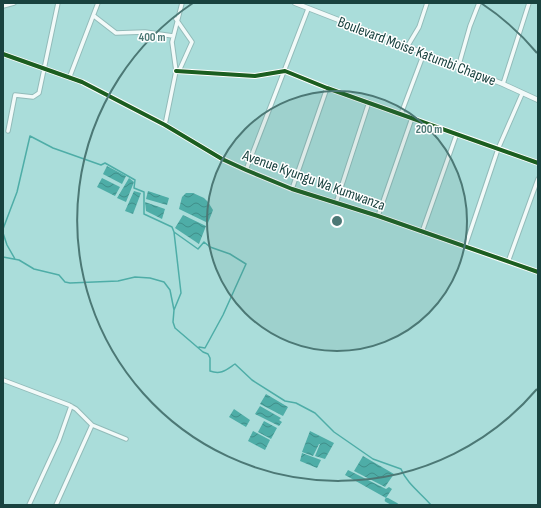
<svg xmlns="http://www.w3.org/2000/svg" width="541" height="508" font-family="'Sofia Sans Condensed',sans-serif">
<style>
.water{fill:url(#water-waves)}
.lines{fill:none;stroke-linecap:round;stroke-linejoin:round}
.stream{stroke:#4eada7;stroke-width:1.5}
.canal{stroke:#4eada7;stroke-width:4.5}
.minor-casing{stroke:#92bbb9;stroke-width:5.5}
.tertiary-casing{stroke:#92bbb9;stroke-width:6}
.minor{stroke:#f2faf9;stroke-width:3.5}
.tertiary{stroke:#f2faf9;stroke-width:4.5}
.cycleway-casing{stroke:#fff;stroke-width:6}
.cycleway{stroke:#1b5e20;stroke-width:4}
.ring{fill:none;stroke:#4c7875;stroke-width:2}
.labels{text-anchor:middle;stroke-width:3;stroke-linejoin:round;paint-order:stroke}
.street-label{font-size:15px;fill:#19423f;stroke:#fff}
.centre{fill:#4c7875;stroke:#fff;stroke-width:2}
.ring-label{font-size:12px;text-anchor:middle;font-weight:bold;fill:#4c7875;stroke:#fff;stroke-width:3;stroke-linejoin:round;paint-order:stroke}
</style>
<defs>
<pattern id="water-waves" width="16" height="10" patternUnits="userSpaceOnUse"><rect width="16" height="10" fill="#4eada7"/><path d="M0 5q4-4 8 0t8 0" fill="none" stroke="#408e89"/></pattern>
</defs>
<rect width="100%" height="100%" fill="#aaddda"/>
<path class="water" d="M107 166 126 176 122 184 103 174Z
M102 178 120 187 115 196 97 187Z
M129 178 134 182 126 202 117 198Z
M134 191 141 193 133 214 125 211Z
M148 191 169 198 167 205 146 199Z
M186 193H193L204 198 208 202 213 210 208 223 179 209 182 197Z
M145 202 165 209 162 219 146 211Z
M183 215 206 226 199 244 175 228Z
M266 394 288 407 283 416 260 404Z
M260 406 281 418 279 420 282 422 279 426 255 414Z
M234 409 250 420 246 427 229 417Z
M264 421 277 428 271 439 258 432Z
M253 431 270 440 265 450 248 441Z
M310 431 334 443 325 459 315 456 320 444H319L313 456 302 452Z
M302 453 321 460 317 468 300 461Z
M363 456 394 474 385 487 354 471Z
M348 470 386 489 389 487 392 489 386 498 345 475Z"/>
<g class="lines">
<path class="stream" d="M3 229 17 192 30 136 53 148 101 165 105 163 135 180 134 188 144 192V214L172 227 174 232 198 249 204 242 210 247 230 254 246 264 223 315 205 348 199 347
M3 233 7 245 15 259
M3 257 19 260 34 269 59 275 65 282 70 283 118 281 135 277 150 278 164 282 170 290 174 310 173 322 175 328 203 352 208 354 210 358V371C221 375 226 370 235 364L252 380 285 401 296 403 315 413 334 432 373 459 401 469C407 484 421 493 431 505
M174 310 181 293 174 232"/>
<path class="canal" d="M387 500 396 505"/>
<g class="minor-casing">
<path id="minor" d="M3 6 14 3
M94 16 116 33 145 32 173 36
M176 19 192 42 179 71
M407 47 419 27 427 3
M3 54 82 82 165 125 222 159 246 170 292 189 378 216 538 272
M458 68 470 26 479 3
M176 71 255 76 285 71 327 88 538 163
M70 76 98 3
M503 84 529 3
M401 114 424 53
M165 125 176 71 172 42 182 3
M8 131 15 95 33 97 39 93 58 3
M246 170 308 9
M292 189 327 88
M336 203 369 102
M378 216 412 118
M422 232 457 133
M465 247 498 149 522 94
M508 262 538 179
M3 380 69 405 76 409 92 425 126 439
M29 505 59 440 71 406
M56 505 92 425"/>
</g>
<g class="tertiary-casing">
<path id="tertiary" d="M295 3 503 84 538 100"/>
</g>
<use href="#minor" class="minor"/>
<use href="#tertiary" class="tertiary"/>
<g class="cycleway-casing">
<path id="cycleway" d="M3 54 82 82 165 125 222 159 246 170 292 189 378 216 538 272
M176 71 255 76 285 71 327 88 538 163"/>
</g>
<use href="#cycleway" class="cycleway"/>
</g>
<circle cx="337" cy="221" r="130" fill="#4c7875" fill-opacity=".12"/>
<g class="ring">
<circle cx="337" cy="221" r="130"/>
<path d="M537 389A261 261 0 1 1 193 3M481 3A261 261 0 0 1 537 53"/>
</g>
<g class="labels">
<g class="street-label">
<text transform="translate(417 51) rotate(21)" y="5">Boulevard Moise Katumbi Chapwe</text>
<text transform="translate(314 180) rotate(20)" y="5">Avenue Kyungu Wa Kumwanza</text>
</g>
</g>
<circle cx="337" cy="221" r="6" class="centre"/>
<g class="ring-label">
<text x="152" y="41">400 m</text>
<text x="429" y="133">200 m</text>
</g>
<rect width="541" height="508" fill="none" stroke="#19423f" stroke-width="8"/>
</svg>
